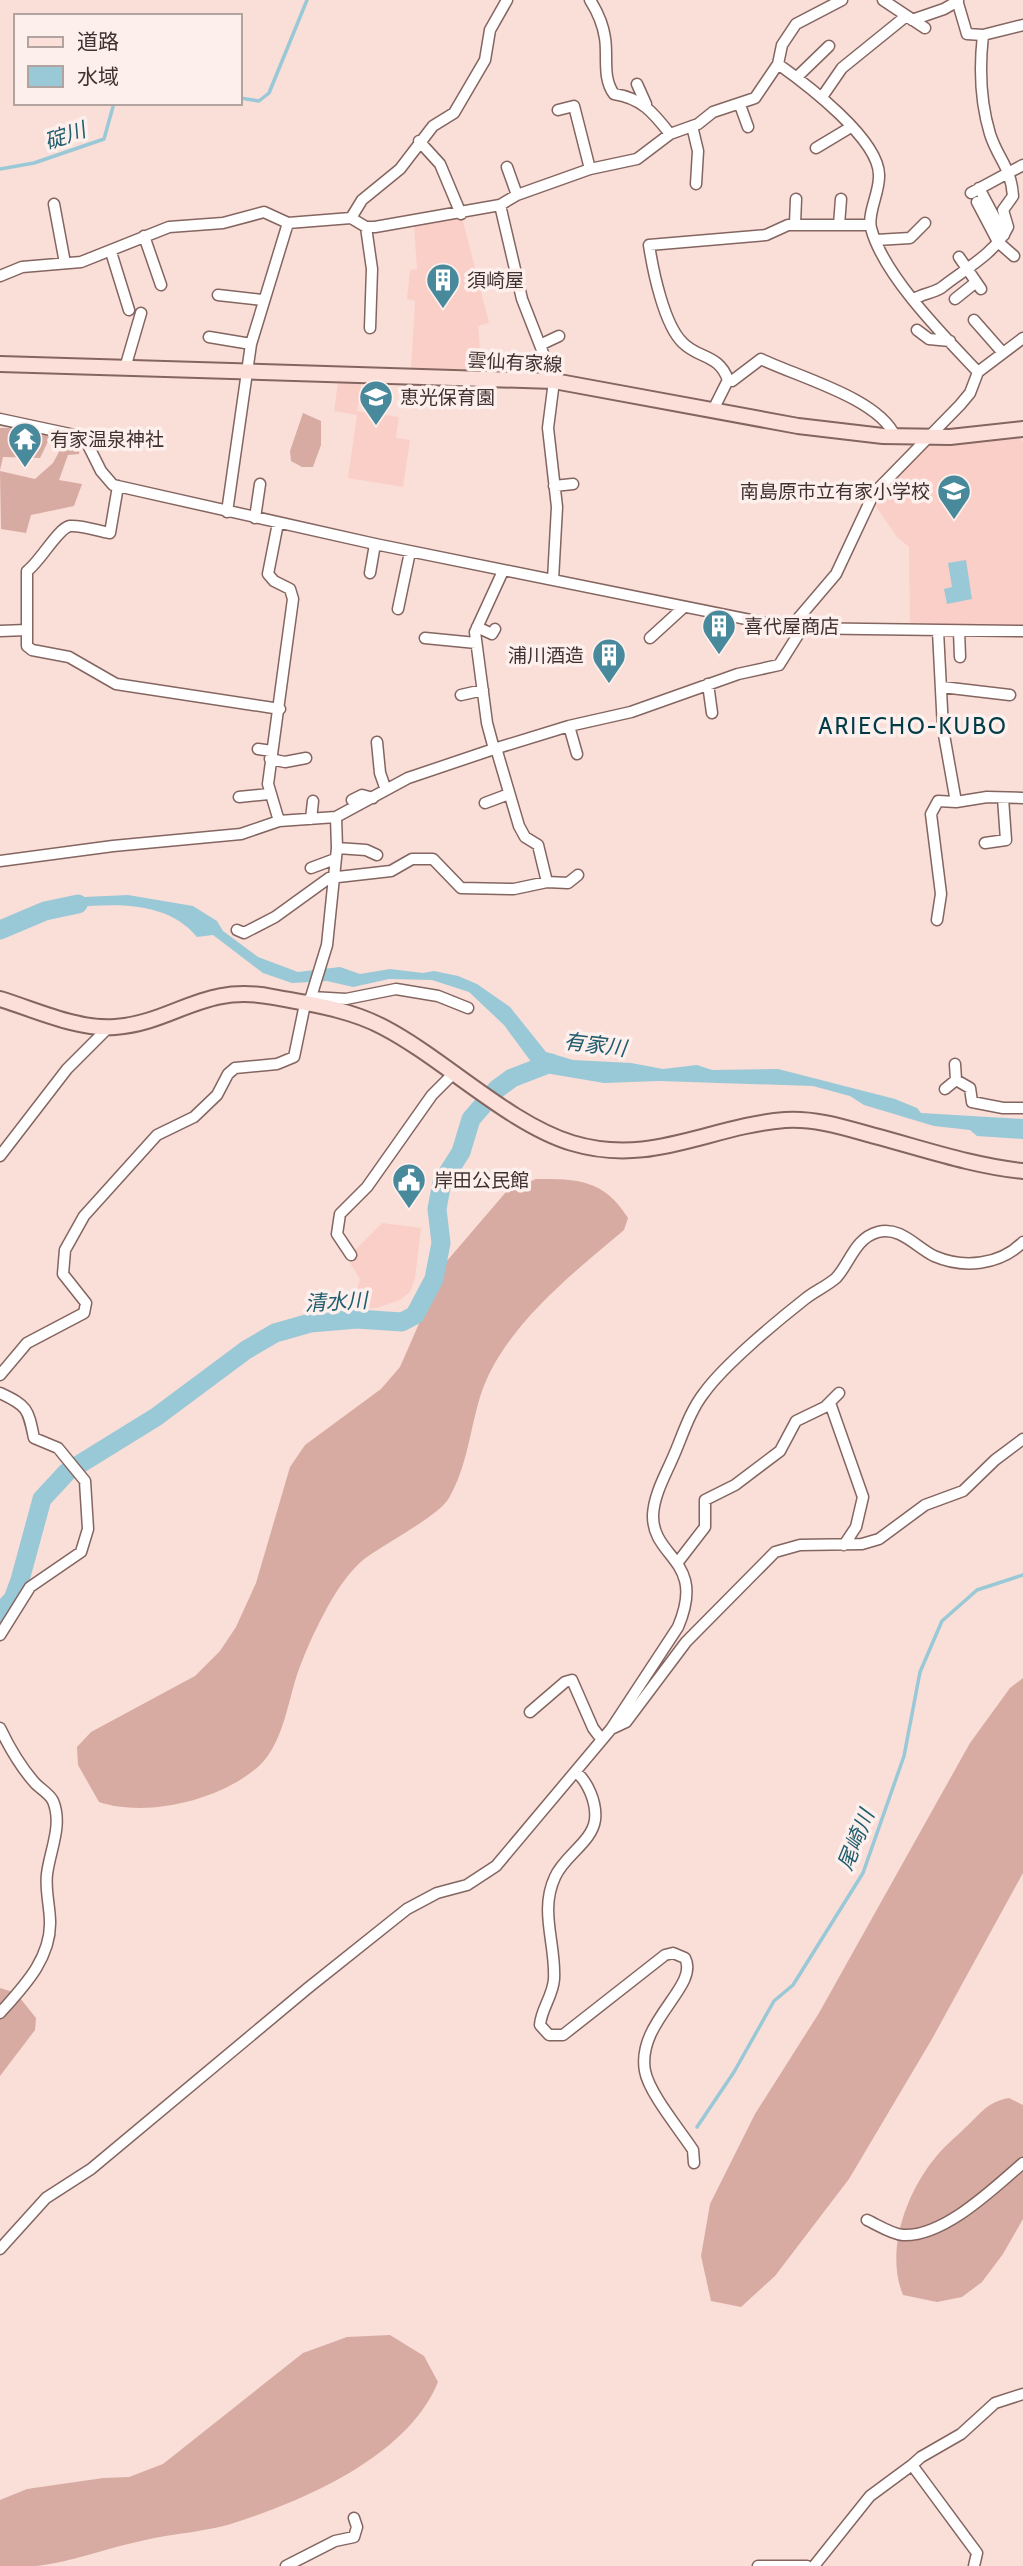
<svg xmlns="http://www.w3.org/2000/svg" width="1023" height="2566" font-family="Cabin,'Noto Sans JP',sans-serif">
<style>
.built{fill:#facfc7}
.forest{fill:#d7aba2}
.water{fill:#99c8d7}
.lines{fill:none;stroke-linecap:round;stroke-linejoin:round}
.stream{stroke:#99c8d7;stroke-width:3.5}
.river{stroke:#99c8d7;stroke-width:19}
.street-casing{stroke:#846560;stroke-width:13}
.secondary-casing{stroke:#846560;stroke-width:18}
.street{stroke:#fff;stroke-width:10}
.secondary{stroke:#fddfd9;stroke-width:14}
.labels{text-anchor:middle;stroke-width:7;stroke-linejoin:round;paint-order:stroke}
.poi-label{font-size:19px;fill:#3f322f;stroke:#fdefec;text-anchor:start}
.street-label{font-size:19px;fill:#3f322f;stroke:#fdefec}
.water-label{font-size:21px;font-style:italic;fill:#205e6e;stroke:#fdefec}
.quarter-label{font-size:23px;letter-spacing:2px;fill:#003b48;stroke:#fdefec}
</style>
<rect width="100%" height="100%" fill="#faded8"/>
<path class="built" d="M462 217 489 323 478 326 482 371 411 369 415 301 407 299 410 270 417 269 414 226Z
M339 375 362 379 357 411 399 417 396 438 410 440 403 487 348 478 357 415 334 411Z
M1016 434 1023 442V626L910 625 909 547 897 537 875 505 878 497 932 442Z
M382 1223 421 1228 415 1278 410 1292 400 1300 377 1308 352 1309 360 1279 347 1258Z"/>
<path class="forest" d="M303 413 321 421V445L313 467H302L291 461 290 451Z
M0 428H27L52 433 40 458 3 457 0 470Z
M67 437 80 443 79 454 68 455 59 480 82 484 74 506 31 515 26 533 1 529 0 471 35 479 53 463Z
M536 1179C577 1179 604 1179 628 1218L624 1230C572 1274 501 1329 480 1397 470 1430 467 1467 449 1498 439 1516 382 1545 363 1560 349 1572 337 1590 328 1606 317 1626 307 1647 299 1669 288 1699 284 1743 259 1766 221 1800 147 1818 99 1802L78 1765 77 1747 91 1732 195 1676 220 1651 236 1627 256 1583 290 1467 305 1445 381 1389 400 1367 446 1262 506 1192Z
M1023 1678V1873L932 2039 849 2179 775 2276 741 2307 711 2301 701 2256 710 2204 755 2114 819 2013 970 1743 1010 1688Z
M0 1988 16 1993 36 2018 35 2030 0 2076Z
M1009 2098 1023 2105V2219L1003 2254 982 2282 962 2297 937 2302 903 2295C885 2252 906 2193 935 2158 943 2147 956 2137 966 2127 981 2113 987 2102 1009 2098Z
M390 2335 424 2356 438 2382C409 2454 310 2498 240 2521 209 2532 173 2533 141 2541 107 2548 71 2562 37 2566 25 2566 12 2566 0 2566V2500L27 2489 103 2478 129 2477 163 2464 303 2353 347 2337Z"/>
<path class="water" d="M966 560 972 599 947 604 944 589 952 587 948 563Z
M128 895 193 906 217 921 223 931 258 957 298 972 340 967 360 974 390 969 423 973 434 971 458 976 477 984 510 1007 546 1052 573 1060 631 1063 663 1069 697 1065 712 1070 778 1069 895 1099 917 1108 921 1113 1023 1119V1139L977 1136 970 1130 934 1126 864 1105 850 1096 813 1086 659 1081 604 1083 551 1074 532 1063 504 1025 469 992 432 980 389 979 353 987 327 981 292 983 263 973 213 935 197 937C161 893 91 906 41 911L84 897Z"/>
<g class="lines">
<path class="stream" d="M240 98 259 101 269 93 307 0
M0 169 34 163 104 139 114 103
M697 2127 734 2072 774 2001 793 1985 863 1873 904 1756 920 1672 942 1621 977 1590 1023 1575"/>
<path class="river" d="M0 930 45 911 78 904
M0 1613 13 1599 20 1580 42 1499 67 1472 156 1417 246 1350 275 1333 310 1323 357 1319 402 1322 415 1315 434 1279 441 1243 437 1209 442 1182 461 1152 471 1119 497 1089 512 1078 551 1063"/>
<g class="street-casing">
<path id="street" d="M590 0C597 11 603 24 605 38 608 56 602 78 614 94 641 98 653 112 670 134
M883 0 925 28
M957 0 967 34 983 35 1023 25
M912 20 944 9 958 1
M778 64C806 84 879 139 879 175 880 192 867 213 871 228 883 275 944 336 978 372
M797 77 829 46
M637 84 646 104
M822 97 842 68 905 17
M740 105 748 127
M558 110 574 106 590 169
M692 126 698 151 696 184
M419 141 440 164 461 214
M816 148 851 127
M507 167 517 195
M979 188 1004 235
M971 193 1023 165
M977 202 998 242 1014 256
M54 204 65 263
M500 205 522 299 554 381 548 428 557 507 553 580
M351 218 362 200 400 169 433 126 454 113 485 60 490 30 507 0
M795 224 796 199
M839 225 841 199
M366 227 372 269 370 328
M144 236 161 285
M876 240 910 238 925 223
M111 252 129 310
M959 257 981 289
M0 276 22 267 81 262 169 227 223 223 264 212 288 223 351 218 366 227H375L500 205 517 195 590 169 637 159 670 134 698 124 713 112 755 98 778 64 782 45 796 24 842 0
M218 295 262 300
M914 299C922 294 933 293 941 288 962 271 996 253 1008 227L1003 210 1013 196C1011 167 998 159 990 134 980 101 979 70 983 35
M955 299 975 283
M974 320 1003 353
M917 330 929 339 950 341
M209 337 251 344
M542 344 559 336
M125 368 141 313
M728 380 732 381 761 359C798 377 878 398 895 436
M713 410 728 380C719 354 699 359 683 343 664 325 653 271 649 245L766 235 788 225H870
M0 419 84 437 101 471 113 485 375 544 790 628 1023 631
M118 486 110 533C98 531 82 525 70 526 58 528 40 562 27 571V646L32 650 69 657 116 684 280 709
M554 486 573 484
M227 512 251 344 288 223
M255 518 260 484
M278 523 268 574 274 581 290 589 293 599 268 784 279 821
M370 573 375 544
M398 609 410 552
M477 627 492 634 495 629
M790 628 836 574 874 493 960 405 970 393 978 372 1023 338
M0 631 27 630
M938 631 943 729 956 802 987 797 1023 798
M959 631 960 657
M425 638 476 643
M650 638 684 607
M708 684 712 713
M942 687 1010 695
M461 695 483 690
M569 726 577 754
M377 742 380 773 386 790
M496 748 519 826 525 837 538 845 547 882
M258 749 272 751
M494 749 487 723 475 632 503 571
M270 759 285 762 306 758
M239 797 269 794
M352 800 362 795 373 798
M485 803 509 794
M311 819 313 801
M985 843 1006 840 1003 798
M337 848 366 850 377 855
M0 861 113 846 241 834 279 821 336 817 408 778 494 749 569 726 631 712 738 674 779 665 801 630
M311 868 335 859
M937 920 941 894 931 814 938 801 956 802
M237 930 244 933 275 917 329 878 391 871 412 859H433L461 888 514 889 547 882 568 883 578 875
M311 997 346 999 396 989 438 996 468 1008
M955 1064 956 1080
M945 1089 956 1080 970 1088 972 1102 1003 1108H1023
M0 1156 67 1069 108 1028
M351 1255 337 1234 340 1214 367 1187 432 1095 454 1073
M0 1375 27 1343 84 1313 86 1303 63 1274 65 1250 84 1216 157 1135 194 1117 217 1095 228 1074 235 1068 277 1064 294 1057 305 1004 311 997 327 945 337 848 336 817
M0 1393C28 1406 28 1409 34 1438L58 1448 85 1481 88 1529 81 1552 30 1587 0 1635
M830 1403 863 1497 856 1527 844 1545
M678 1562 705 1527V1500L735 1485 780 1451 796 1421 825 1407 839 1393
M530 1712 565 1682 572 1680 593 1728 602 1740
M0 1728C9 1747 20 1766 34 1782 40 1789 49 1793 53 1801 63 1825 50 1850 47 1874 45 1890 50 1907 50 1922 51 1959 23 1987 0 2013
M611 1729 626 1722 686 1642 775 1552 800 1545 862 1544 879 1539 925 1505 963 1491 995 1460 1023 1439
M576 1772C588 1782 597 1803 595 1820 592 1842 564 1856 555 1877 539 1911 556 1944 554 1979 553 1996 541 2009 540 2025L549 2035H563L665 1955 673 1953 685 1958C700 1986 636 2022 645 2071 649 2093 680 2130 693 2150L694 2163
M867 2220C878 2225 891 2234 903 2235 944 2237 994 2188 1023 2163
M0 2249 46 2198 91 2169 308 1988 407 1909 437 1893 467 1885 496 1866 611 1729 678 1627C707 1559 652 1559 653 1515 654 1494 666 1474 674 1455 683 1434 690 1411 704 1393 724 1365 777 1321 805 1299 815 1291 827 1286 836 1278 850 1263 855 1238 878 1232 900 1226 916 1247 934 1256 964 1269 1000 1265 1023 1242
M286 2566 335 2541 354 2537 357 2527 354 2518
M758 2566H807
M814 2566 870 2496 912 2465
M974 2566 977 2553 912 2465 921 2457 961 2434 995 2403 1023 2394"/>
</g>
<g class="secondary-casing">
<path id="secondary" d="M0 364 554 381 798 426 883 436 950 437 1023 429
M0 999C36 1010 78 1030 115 1027 176 1022 203 983 273 997 310 1004 349 1009 383 1027 443 1058 509 1124 572 1143 651 1167 709 1126 785 1120 816 1118 846 1128 875 1136 924 1149 973 1166 1023 1171"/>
</g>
<use href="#street" class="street"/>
<use href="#secondary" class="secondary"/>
</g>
<defs>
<g id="building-pin" transform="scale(1.75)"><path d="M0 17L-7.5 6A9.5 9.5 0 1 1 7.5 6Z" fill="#488a9c" stroke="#fdefec"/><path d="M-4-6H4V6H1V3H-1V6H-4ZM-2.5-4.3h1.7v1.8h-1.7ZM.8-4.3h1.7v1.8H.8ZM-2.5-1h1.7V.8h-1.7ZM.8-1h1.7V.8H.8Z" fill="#fff"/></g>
<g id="school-pin" transform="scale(1.75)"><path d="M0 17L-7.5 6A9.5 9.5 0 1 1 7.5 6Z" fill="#488a9c" stroke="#fdefec"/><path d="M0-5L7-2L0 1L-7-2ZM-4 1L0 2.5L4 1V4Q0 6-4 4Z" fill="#fff"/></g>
<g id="temple-pin" transform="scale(1.75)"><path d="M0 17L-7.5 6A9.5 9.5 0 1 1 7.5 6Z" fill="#488a9c" stroke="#fdefec"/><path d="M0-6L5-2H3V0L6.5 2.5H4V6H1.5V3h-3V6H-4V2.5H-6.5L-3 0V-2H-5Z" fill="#fff"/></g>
<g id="civic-pin" transform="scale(1.75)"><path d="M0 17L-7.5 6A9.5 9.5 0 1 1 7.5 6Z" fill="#488a9c" stroke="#fdefec"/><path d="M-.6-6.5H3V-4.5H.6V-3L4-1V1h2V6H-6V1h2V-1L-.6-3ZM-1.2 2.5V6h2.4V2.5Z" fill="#fff"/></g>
</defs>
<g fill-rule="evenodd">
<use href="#building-pin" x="443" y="280"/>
<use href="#school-pin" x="376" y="397"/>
<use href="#temple-pin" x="25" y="439"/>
<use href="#school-pin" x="954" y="491"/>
<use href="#building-pin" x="719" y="626"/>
<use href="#building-pin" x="609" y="655"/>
<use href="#civic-pin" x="409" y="1180"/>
</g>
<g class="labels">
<g class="poi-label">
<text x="467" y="287">須崎屋</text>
<text x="400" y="404">恵光保育園</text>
<text x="50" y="446">有家温泉神社</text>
<text x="930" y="498" text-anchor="end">南島原市立有家小学校</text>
<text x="744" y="633">喜代屋商店</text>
<text x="584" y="662" text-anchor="end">浦川酒造</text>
<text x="434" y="1187">岸田公民館</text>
</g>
<g class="street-label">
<text transform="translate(515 362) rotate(3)" y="7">雲仙有家線</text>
</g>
<g class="water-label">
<text transform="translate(65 136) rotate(-19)" y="7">碇川</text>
<text transform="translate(595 1045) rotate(7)" y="7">有家川</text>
<text transform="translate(336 1302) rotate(-3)" y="7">清水川</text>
<text transform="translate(856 1840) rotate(-68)" y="7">尾崎川</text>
</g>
<g class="quarter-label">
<text x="913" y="734">ARIECHO-KUBO</text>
</g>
</g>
<rect x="14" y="14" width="228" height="91" fill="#fdefec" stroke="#b1a3a0" stroke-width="2"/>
<rect x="28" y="37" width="35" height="10" fill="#fddfd9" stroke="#b1a3a0" stroke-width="2"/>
<text x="77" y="49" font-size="21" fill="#3f322f">道路</text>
<rect x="28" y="66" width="35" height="21" fill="#99c8d7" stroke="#b1a3a0" stroke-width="2"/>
<text x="77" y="84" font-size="21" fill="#3f322f">水域</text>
</svg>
